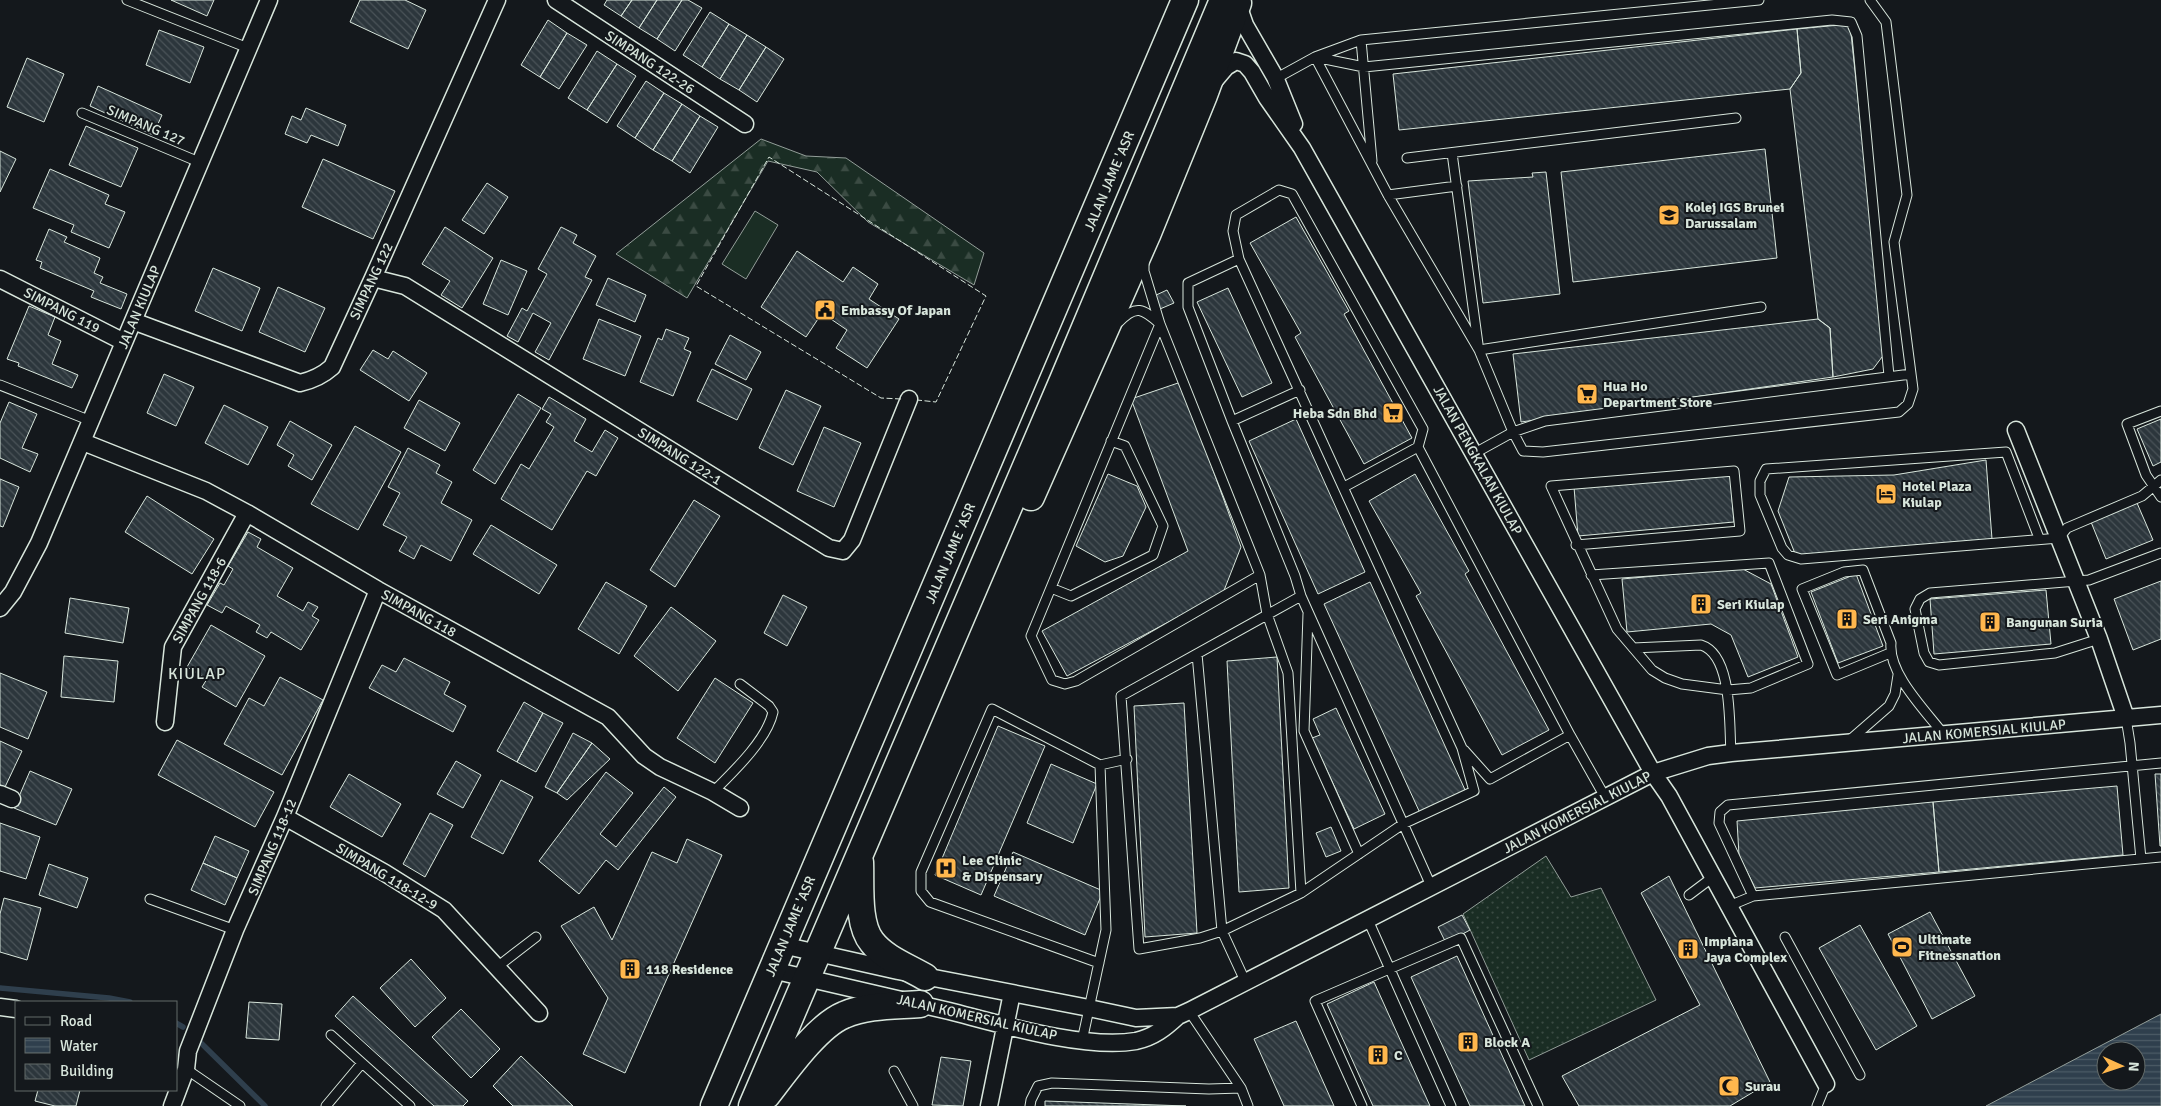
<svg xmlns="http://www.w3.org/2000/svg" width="2161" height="1106" font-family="Signika,sans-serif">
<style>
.grass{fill:url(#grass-dots);stroke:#939e99}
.forest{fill:url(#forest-firs);stroke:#939e99}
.park{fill:#1a2d24;stroke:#939e99}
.water{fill:url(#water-rules);stroke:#939e99;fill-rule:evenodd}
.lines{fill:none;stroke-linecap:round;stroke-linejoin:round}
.stream{stroke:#2f3f4d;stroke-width:5.5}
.building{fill:url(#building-back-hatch);stroke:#d8e6dc}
.service-casing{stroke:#d8e6dc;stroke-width:11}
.minor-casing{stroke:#d8e6dc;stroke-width:19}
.primary-casing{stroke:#d8e6dc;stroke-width:29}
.service{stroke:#14181c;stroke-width:9}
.minor{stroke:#14181c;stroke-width:16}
.primary{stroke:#14181c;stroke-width:26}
.fence{stroke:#d8e6dc;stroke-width:1;stroke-dasharray:6 2.5;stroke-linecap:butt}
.labels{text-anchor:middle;stroke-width:4;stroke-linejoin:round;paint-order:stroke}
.street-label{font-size:14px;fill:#d8e6dc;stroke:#14181c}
.poi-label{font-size:14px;font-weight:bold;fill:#d8e6dc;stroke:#14181c;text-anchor:start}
.quarter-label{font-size:16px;letter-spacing:1px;fill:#d8e6dc;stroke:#14181c}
</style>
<defs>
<pattern id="grass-dots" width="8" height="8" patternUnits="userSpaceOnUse" patternTransform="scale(1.25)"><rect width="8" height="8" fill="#1a2d24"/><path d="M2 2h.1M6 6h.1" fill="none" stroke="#3b4b43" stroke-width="1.8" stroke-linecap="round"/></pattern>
<pattern id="forest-firs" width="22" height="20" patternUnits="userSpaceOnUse" patternTransform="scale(1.25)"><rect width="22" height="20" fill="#1a2d24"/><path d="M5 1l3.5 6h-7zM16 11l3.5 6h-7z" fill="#3b4b43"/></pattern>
<pattern id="water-rules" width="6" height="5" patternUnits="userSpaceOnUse" patternTransform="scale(1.25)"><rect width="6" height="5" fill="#2f3f4d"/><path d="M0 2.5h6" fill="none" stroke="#4c5b66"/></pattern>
<pattern id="building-back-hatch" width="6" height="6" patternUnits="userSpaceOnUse" patternTransform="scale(1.25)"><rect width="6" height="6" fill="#2c363c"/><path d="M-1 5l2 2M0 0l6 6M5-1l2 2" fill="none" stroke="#4a5358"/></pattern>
</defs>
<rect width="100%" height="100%" fill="#14181c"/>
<path class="grass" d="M1546 856 1571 897 1601 888 1656 1000 1529 1060 1463 914Z"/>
<path class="forest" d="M761 139 806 156 846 158 984 253 974 285 868 222 817 172 768 161 687 298 616 254Z"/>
<path class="park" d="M755 211 778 225 746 279 722 264Z"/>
<path class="water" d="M2161 1014V1106H1986ZM2106 1051H2136V1081H2106Z"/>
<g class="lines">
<path class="stream" d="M0 988 109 998 130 1002
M176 1023 183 1027
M199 1041 265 1106"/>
</g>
<path class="building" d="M171 0H214L207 16Z
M360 0H405L426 10 408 49 350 22Z
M607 0H632L621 16 604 5Z
M632 0H657L639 28 621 16Z
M657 0H682L657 39 639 28Z
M682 0H688L702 8 675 51 657 39Z
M710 12 729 24 702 67 683 55Z
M548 20 567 33 540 77 521 65Z
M729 24 747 35 720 79 702 67Z
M1850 24 1885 353 1873 369 1833 377 1830 328 1818 319 1790 89 1801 73 1797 29Z
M1797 29 1801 73 1790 89 1399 130 1393 74Z
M159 30 204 47 190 83 146 65Z
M567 33 587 45 559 89 540 77Z
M747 35 766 47 739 90 720 79Z
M766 47 784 59 757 102 739 90Z
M597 51 617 64 587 110 568 98Z
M27 58 64 74 44 122 7 107Z
M617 64 636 76 607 123 587 110Z
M646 81 664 93 635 138 617 126Z
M98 86 162 115 153 135 90 106Z
M664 93 682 104 653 150 635 138Z
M682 104 700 116 672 161 653 150Z
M306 108 346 125 338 146 311 135 307 143 285 134 292 116 301 120Z
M700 116 718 127 690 173 672 161Z
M86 126 138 148 121 187 69 165Z
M1765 149 1777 258 1573 282 1561 172Z
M0 151 16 159 0 192Z
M323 159 395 191 373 239 302 207Z
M50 169 109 195 105 204 125 212 109 248 71 232 74 225 33 208Z
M1546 172 1560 294 1483 303 1468 181 1533 177 1532 173Z
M487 183 508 197 484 234 462 220Z
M1296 217 1349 311 1344 314 1412 438 1364 464 1295 337 1301 333 1250 243Z
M445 227 493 258 462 308 441 295 450 281 422 264Z
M561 227 577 235 573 243 596 256 585 277 592 280 549 360 535 352 551 323 533 313 518 342 507 336 522 308 527 311 547 274 538 269Z
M49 229 67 237 64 242 100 258 94 273 103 277 100 283 127 294 121 309 91 297 94 291 40 268 42 262 36 260Z
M797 251 843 282 853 267 878 284 869 299 899 319 867 368 836 348 847 330 822 313 806 337 761 307Z
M501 260 527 271 508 315 483 304Z
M213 268 260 288 242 331 195 311Z
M608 278 646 295 635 322 596 305Z
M278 287 325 308 305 352 259 332Z
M1228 288 1272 383 1242 397 1197 302Z
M1167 290 1174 303 1160 309 1154 296Z
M29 306 55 317 48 335 61 341 52 364 78 375 72 388 18 366 19 363 7 359Z
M599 319 641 336 625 376 583 359Z
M1818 319 1830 328 1833 377 1521 422 1513 354Z
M666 329 689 338 684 349 691 352 673 396 640 382 658 338 662 340Z
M730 335 761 352 746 380 715 364Z
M373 350 388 359 393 351 427 373 409 401 360 370Z
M712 369 752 389 737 420 697 401Z
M164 374 194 387 176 426 147 413Z
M1181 382 1241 547 1223 593 1067 676 1042 631 1188 551 1131 399Z
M786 390 821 406 793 465 759 448Z
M518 394 541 408 495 484 473 470Z
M549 397 586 419 574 441 592 452 605 430 618 438 596 476 587 471 552 530 501 499 521 464 529 469 554 427 546 422 551 414 542 409Z
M419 400 460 423 445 451 404 428Z
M9 402 37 414 22 448 38 454 30 472 0 458V423Z
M224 405 268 427 248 465 205 443Z
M1296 419 1365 572 1318 594 1249 441Z
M2161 419V462L2153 466 2137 429Z
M290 421 332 445 312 480 288 466 294 455 277 445Z
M355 426 401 452 358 530 311 504Z
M824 427 861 443 834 507 797 491Z
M408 448 440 465 436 473 452 482 441 503 472 520 451 561 421 545 414 559 399 551 407 537 383 525 400 493 388 487Z
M1986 460 1992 539 1796 556 1778 511 1789 477 1894 475Z
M1108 474 1137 486 1146 507 1123 556 1105 562 1076 546Z
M1415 474 1469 571 1465 574 1549 730 1502 755 1416 596 1421 593 1369 501Z
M1730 474 1734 522 1578 536 1574 487Z
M0 479 19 487 3 527 0 526Z
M147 496 214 539 192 574 125 532Z
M694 500 720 516 675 587 650 570Z
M2137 503 2153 540 2106 559 2091 522Z
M491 525 557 565 539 594 473 554Z
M248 532 261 539 257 547 293 568 277 596 303 611 308 602 318 607 312 616 319 620 301 650 271 632 267 638 256 632 260 625 226 606 222 613 207 605 220 583 224 585 233 569 228 566Z
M1741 568 1771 584 1798 657 1748 677 1731 635 1711 624 1627 632 1622 579Z
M1856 574 1883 646 1838 663 1811 592Z
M2161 581V639L2133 650 2114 599Z
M606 582 647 606 619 654 578 629Z
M1370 582 1466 792 1420 813 1324 604Z
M2046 590 2051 644 1934 654 1930 599Z
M783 595 807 607 787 646 764 633Z
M70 598 129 608 123 643 65 633Z
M671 607 716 641 678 691 634 656Z
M211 625 265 656 236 707 202 687 207 679 187 667Z
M64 656 118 661 114 702 61 697Z
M1277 657 1289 888 1239 892 1227 661Z
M404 658 450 682 444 694 466 706 453 732 369 688 382 665 396 672Z
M0 673 47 692 28 739 0 727Z
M280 677 323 700 282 775 224 744 249 698 264 706Z
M715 678 753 703 715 763 677 738Z
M524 702 543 713 517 762 497 751Z
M1184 703 1197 933 1145 937 1134 706Z
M1336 708 1385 814 1354 829 1312 738 1320 735 1313 719Z
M543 713 563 723 536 772 517 762Z
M998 726 1045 746 981 895 935 875Z
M573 733 592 743 557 793 545 787Z
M177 740 274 792 255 827 158 775Z
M0 741 22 751 5 787 0 785Z
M592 743 610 759 567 800 557 793Z
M456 761 481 775 463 808 437 794Z
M1051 764 1097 784 1073 843 1027 823Z
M30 771 72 789 56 825 14 808Z
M606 772 633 793 600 834 616 847 664 787 676 797 618 870 606 860 579 894 539 861Z
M349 774 401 804 382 837 330 807Z
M2155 774H2161V846H2160Z
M501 780 533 797 503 854 471 837Z
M2117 786 2123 855 1939 872 1933 802Z
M1933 802 1939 872 1755 888 1739 855 1737 821Z
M430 813 453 825 425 877 403 864Z
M0 823 40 837 26 879 0 871Z
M1331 827 1341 851 1326 857 1316 833Z
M215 836 249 851 237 878 203 863Z
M687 839 722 855 625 1073 583 1054 608 998 561 926 594 907 612 940 652 852 677 863Z
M1013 852 1103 891 1085 935 994 896Z
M203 863 237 878 225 905 191 890Z
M49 864 88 878 77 908 39 895Z
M1669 876 1770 1082 1730 1106H1579L1562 1076 1700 1005 1641 893Z
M4 898 41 908 27 960 0 952V914Z
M1930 912 1975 996 1932 1019 1888 934Z
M1462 915 1470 930 1446 943 1438 927Z
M1860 925 1917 1026 1876 1050 1819 948Z
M1457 956 1525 1106H1470L1411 977Z
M411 959 446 998 415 1027 380 988Z
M1374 982 1430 1106H1373L1327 1004Z
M353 996 468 1101 463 1106H434L335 1016Z
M249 1002 282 1004 279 1040 246 1038Z
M461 1009 500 1049 471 1078 432 1037Z
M1296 1021 1334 1106H1284L1254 1039Z
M521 1056 573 1106H513L493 1086Z
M941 1057 971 1061 963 1106 932 1105Z
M38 1090H80L76 1106H55L35 1101Z
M1045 1101 1186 1106H1045Z"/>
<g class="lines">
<g class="service-casing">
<path id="service" d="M127 0 248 48
M1870 0 1886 22 1907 195 1894 242 1913 389 1908 404 1899 412 1543 452 1523 451 1513 432 1545 421 1911 374
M1361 40 1372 161
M1315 57 1364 67 1832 20 1851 22 1857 36 1889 376
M1315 57 1388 195 1479 350 1513 432 1475 453
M1275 79 1315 57 1361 40 1759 0
M82 113 199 162
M1452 153 1478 344
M1407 158 1736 118
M1388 195 1457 186
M1239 259 1188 283V307L1232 421 1295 576 1301 596 1432 888
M1144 262V271L1160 324 1260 575 1267 614 1288 673 1301 893
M1119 322C1136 304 1143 309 1159 323
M1160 324 1031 636 1052 680 1065 684 1076 681 1260 575
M1479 350 1761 307
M0 385 91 421
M2161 411 2127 424 2146 475 2161 497
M1232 421 1300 390
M1344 487 1418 447
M2039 538 2006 452 1766 469 1760 481V495L1782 548 1788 555 1801 559 2059 538 2067 528 2142 496 2161 480
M1576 545 1740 531 1734 471 1551 486 1617 629 1652 670 1665 678 1682 684 1728 690 1751 688 1808 664 1769 563 1591 575
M1051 588 1071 596 1153 555 1163 526 1125 446 1111 441
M1301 596 1121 696 1139 949 1200 938 1222 931 1301 893 1403 824 1474 791 1462 748 1239 259 1233 231 1236 215 1279 190 1292 194 1423 429 1418 447 1570 735 1605 797
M1308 614 1304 731 1359 854
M2099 639 2055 653 1939 665 1929 662 1924 653 1915 609 1920 599 1930 593 2089 580 2161 553
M1633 648 1701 645C1733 655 1729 725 1731 753
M1890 653 1837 675 1802 589 1844 572 1863 570 1891 643C1888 674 1926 711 1944 735
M1197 654 1222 931 1246 983
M2126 718 2130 743 2141 859
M1850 740 1889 706 1895 694 1898 675
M1464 750 1490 779 1570 735
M2161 763 1728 805 1720 812 1719 823 1753 896 2161 857
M1100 765 1127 759
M713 792C733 772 767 740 773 712L769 706 740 684
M1689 895 1713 877
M150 899 235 930
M1729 906 1753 896
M1368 920 1451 1106
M1785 937 1860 1075
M497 967 536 937
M1189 1011 1241 1088 1248 1106
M331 1035 410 1106
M1082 1041 1106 930 1100 765 992 709 921 872V891L930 902 1099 963
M186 1069 240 1106
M894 1071 913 1106
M326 1106 362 1063
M1030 1106 1031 1100 1038 1086 1052 1083 1209 1089 1241 1088
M1362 1106 1315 1001 1461 938 1538 1106
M1817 1106 1826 1084"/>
</g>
<g class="minor-casing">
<path id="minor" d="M556 0 745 124
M1238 5 1245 25 1275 77 1294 124
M1215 80 1226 67 1236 61 1245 64 1252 72 1267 98 1302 148 1653 773 1669 796 1826 1084
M373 278 405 286 829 548 843 551 852 540 909 399
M0 279 124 342
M133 321 300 383C313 380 322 376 332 367L373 278 497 0
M2016 430 2099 639 2126 718
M83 442 206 491 247 513 378 590 608 717 644 756 660 767 713 792 740 808
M0 608 13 592 39 543 269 0
M165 722 173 647 247 513
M0 794 12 799
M285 817 385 873 444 910 539 1013
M782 945 898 971 1089 1008 1136 1018 1178 1016 1189 1011 1653 773 1708 756 1731 753 2161 715
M772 970C831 984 890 997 949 1011 1000 1024 1085 1050 1136 1041 1154 1037 1165 1028 1178 1016
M0 1007 16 1009
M172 1106 186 1069 188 1051 235 930 285 817 378 590
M989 1106 1012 993"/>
</g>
<g class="primary-casing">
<path id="primary" d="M1031 497 1147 235 1204 95 1238 3
M860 862C861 884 857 924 872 942 884 958 908 967 925 977
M767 1095C785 1072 817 1026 844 1015 867 1005 895 1006 920 1004
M714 1106 1185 0
M752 1106 1063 380 1223 0"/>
</g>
<use href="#service" class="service"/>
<use href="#minor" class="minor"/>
<use href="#primary" class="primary"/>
<path class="fence" d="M901 399 881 398 696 286 769 157 986 296 936 402 917 400"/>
</g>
<defs>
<g id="university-square" transform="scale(1.125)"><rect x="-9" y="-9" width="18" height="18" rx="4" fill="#ffb74d" stroke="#14181c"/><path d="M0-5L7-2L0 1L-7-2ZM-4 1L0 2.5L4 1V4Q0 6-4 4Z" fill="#111"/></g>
<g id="civic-square" transform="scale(1.125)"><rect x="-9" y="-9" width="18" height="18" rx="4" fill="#ffb74d" stroke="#14181c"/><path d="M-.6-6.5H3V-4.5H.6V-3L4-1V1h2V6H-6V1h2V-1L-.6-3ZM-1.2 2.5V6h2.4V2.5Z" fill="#111"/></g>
<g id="supermarket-square" transform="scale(1.125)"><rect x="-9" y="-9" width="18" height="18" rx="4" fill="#ffb74d" stroke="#14181c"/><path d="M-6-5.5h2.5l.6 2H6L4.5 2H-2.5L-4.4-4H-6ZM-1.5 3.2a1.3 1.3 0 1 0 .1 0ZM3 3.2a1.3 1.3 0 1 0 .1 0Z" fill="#111"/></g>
<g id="hotel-square" transform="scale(1.125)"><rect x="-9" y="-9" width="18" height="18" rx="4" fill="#ffb74d" stroke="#14181c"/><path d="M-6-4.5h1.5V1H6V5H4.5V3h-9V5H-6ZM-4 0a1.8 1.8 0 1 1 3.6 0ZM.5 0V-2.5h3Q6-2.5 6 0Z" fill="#111"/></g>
<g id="building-square" transform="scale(1.125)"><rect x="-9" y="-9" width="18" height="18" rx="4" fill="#ffb74d" stroke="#14181c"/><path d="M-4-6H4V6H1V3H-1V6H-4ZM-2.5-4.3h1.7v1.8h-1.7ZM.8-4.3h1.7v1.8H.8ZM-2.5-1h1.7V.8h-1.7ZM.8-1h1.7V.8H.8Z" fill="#111"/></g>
<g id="hospital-square" transform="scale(1.125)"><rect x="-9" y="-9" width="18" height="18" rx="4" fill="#ffb74d" stroke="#14181c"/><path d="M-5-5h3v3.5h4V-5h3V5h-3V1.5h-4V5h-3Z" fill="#111"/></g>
<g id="stadium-square" transform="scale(1.125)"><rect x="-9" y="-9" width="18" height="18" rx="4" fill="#ffb74d" stroke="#14181c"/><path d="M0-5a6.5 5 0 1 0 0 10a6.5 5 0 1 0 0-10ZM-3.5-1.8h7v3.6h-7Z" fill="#111"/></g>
<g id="mosque-square" transform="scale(1.125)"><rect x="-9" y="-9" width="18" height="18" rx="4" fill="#ffb74d" stroke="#14181c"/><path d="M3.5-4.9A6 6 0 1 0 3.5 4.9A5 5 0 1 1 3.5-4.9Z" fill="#111"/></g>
</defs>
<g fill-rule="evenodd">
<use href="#university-square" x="1669" y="215"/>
<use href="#civic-square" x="825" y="310"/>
<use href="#supermarket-square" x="1587" y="394"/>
<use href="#supermarket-square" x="1393" y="413"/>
<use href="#hotel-square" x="1886" y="494"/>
<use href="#building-square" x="1701" y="604"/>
<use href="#building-square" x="1847" y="619"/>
<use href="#building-square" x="1990" y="622"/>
<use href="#hospital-square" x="946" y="868"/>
<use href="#stadium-square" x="1902" y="947"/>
<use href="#building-square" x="1688" y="949"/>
<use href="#building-square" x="630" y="969"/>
<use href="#building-square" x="1468" y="1042"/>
<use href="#building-square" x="1378" y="1055"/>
<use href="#mosque-square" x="1729" y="1086"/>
</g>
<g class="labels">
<g class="street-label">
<text transform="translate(650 62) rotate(33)" y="5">SIMPANG 122-26</text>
<text transform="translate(146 125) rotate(23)" y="5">SIMPANG 127</text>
<text transform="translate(1109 181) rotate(-67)" y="5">JALAN JAME 'ASR</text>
<text transform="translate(371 281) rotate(-65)" y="5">SIMPANG 122</text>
<text transform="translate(139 307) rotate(-67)" y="5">JALAN KIULAP</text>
<text transform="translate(62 310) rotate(27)" y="5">SIMPANG 119</text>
<text transform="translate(680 456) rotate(32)" y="5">SIMPANG 122-1</text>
<text transform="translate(1478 460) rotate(61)" y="5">JALAN PENGKALAN KIULAP</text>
<text transform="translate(950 553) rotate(-67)" y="5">JALAN JAME 'ASR</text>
<text transform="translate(199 600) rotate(-61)" y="5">SIMPANG 118-6</text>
<text transform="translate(419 613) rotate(29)" y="5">SIMPANG 118</text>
<text transform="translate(1984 731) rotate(-5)" y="5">JALAN KOMERSIAL KIULAP</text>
<text transform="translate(1577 812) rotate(-27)" y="5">JALAN KOMERSIAL KIULAP</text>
<text transform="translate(272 847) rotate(-67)" y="5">SIMPANG 118-12</text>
<text transform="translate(387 876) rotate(31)" y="5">SIMPANG 118-12-9</text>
<text transform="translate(790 926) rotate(-67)" y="5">JALAN JAME 'ASR</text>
<text transform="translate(977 1017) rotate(13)" y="5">JALAN KOMERSIAL KIULAP</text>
</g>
<g class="poi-label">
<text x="1685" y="212">Kolej IGS Brunei<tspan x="1685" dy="16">Darussalam</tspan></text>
<text x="841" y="315">Embassy Of Japan</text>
<text x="1603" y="391">Hua Ho<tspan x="1603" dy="16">Department Store</tspan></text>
<text x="1377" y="418" text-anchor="end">Heba Sdn Bhd</text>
<text x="1902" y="491">Hotel Plaza<tspan x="1902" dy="16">Kiulap</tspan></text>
<text x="1717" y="609">Seri Kiulap</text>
<text x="1863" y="624">Seri Anigma</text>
<text x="2006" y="627">Bangunan Suria</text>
<text x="962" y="865">Lee Clinic<tspan x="962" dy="16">&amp; Dispensary</tspan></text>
<text x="1918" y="944">Ultimate<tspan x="1918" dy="16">Fitnessnation</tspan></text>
<text x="1704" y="946">Impiana<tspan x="1704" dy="16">Jaya Complex</tspan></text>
<text x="646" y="974">118 Residence</text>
<text x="1484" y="1047">Block A</text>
<text x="1394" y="1060">C</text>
<text x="1745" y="1091">Surau</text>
</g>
<g class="quarter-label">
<text x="197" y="679">KIULAP</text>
</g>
</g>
<rect x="15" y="1001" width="162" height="90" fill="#14181c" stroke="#626a69"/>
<rect x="25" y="1017" width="25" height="8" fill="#14181c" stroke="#626a69"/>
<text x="60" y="1026" font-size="15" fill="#d8e6dc">Road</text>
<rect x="25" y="1038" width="25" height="15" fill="url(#water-rules)" stroke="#626a69"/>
<text x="60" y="1051" font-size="15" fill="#d8e6dc">Water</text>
<rect x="25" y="1064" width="25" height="15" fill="url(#building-back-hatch)" stroke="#626a69"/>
<text x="60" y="1076" font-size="15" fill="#d8e6dc">Building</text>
<g transform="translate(2121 1066) rotate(93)"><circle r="24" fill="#14181c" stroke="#626a69"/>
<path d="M0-4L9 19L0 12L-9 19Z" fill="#ffb74d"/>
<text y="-8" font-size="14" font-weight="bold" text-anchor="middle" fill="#d8e6dc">N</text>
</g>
</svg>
